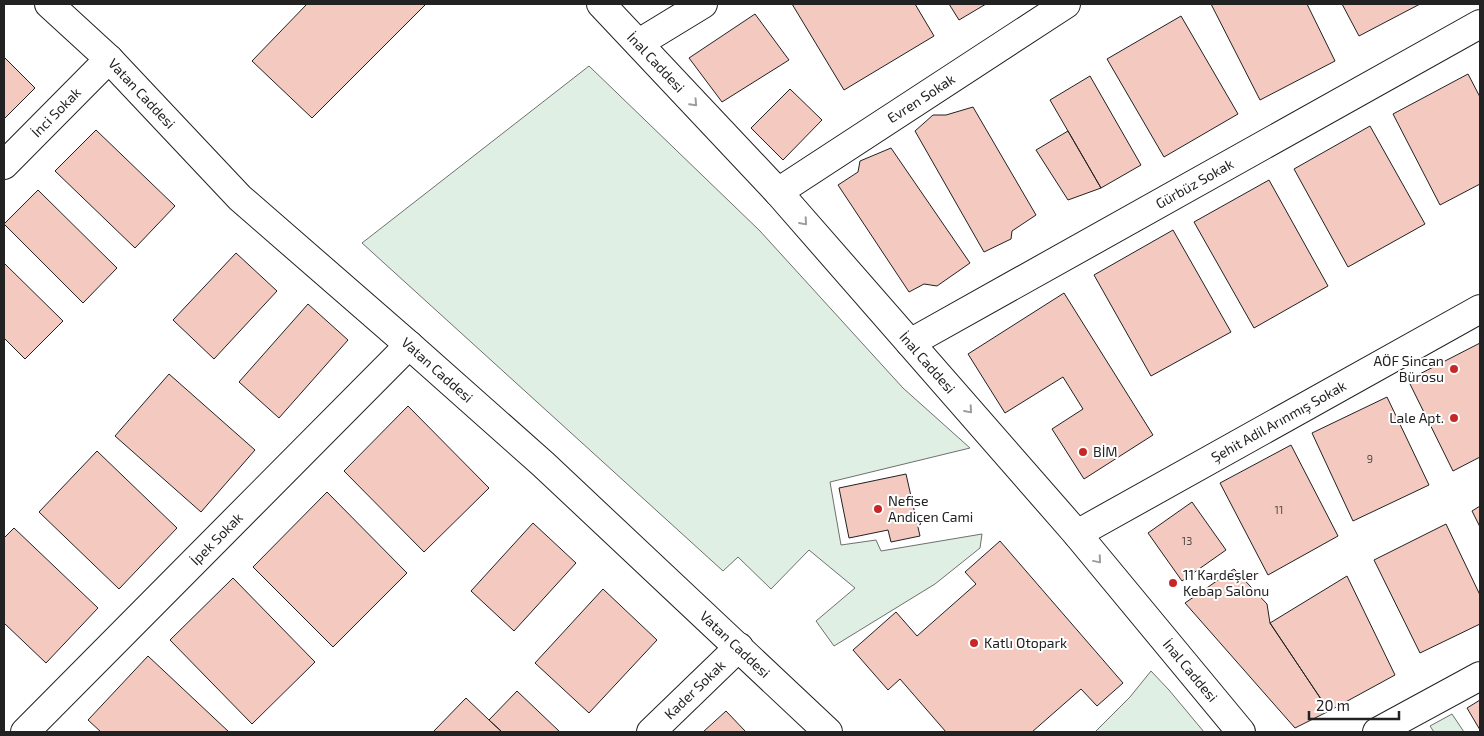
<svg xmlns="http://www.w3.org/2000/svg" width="1484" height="736" font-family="'Exo 2',sans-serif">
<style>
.green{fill:#e0efe3;stroke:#6f6f6f}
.building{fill:#f3c9c0;stroke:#222}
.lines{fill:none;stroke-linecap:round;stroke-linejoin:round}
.street-casing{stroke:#222;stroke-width:30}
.secondary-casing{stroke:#222;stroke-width:30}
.street{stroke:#fff;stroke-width:28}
.secondary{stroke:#fff;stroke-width:28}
.oneway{stroke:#9c9c9c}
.poi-dot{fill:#c62828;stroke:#fff;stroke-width:2}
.labels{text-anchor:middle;stroke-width:4;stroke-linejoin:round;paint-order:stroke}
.number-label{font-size:11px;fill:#564c4a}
.street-label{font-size:14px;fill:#222;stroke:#fff}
.poi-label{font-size:14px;fill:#222;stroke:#fff;text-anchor:start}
</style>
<rect width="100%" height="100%" fill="#fff"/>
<path class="green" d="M589 66 760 231 903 388 970 448 830 482 841 545 876 540 881 551 982 534 980 548 935 584 834 646 816 621 855 588 809 550 771 589 738 557 723 571 362 243Z
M1151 671 1169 690 1204 732H1095L1130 697Z
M1452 714 1464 732H1434L1430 726Z"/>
<path class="building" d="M307 4H426L312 118 252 61Z
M792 4H915L934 36 844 90Z
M949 4H986L959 20Z
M1211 4H1307L1335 61 1260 100Z
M1342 4H1420L1359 36Z
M755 14 789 60 722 102 689 58Z
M1181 16 1238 114 1164 157 1107 59Z
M4 57 35 88 4 119Z
M1468 74 1480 97V184L1440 205 1393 114Z
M1090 76 1141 165 1101 188 1050 100Z
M790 89 822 120 783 160 751 128Z
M973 107 1036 215 1012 231 1011 239 984 252 915 131 933 115H946Z
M1370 126 1425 224 1348 267 1294 169Z
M96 130 175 206 135 248 55 171Z
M1068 131 1101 188 1068 200 1036 150Z
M891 148 970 263 937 286 924 284 909 292 838 185 858 172 860 161Z
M1269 180 1328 286 1254 328 1194 222Z
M38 190 117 268 83 303 4 224Z
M1173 230 1231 332 1151 376 1094 275Z
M236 253 277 291 214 359 173 320Z
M4 263 63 321 25 359 4 338Z
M1064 293 1153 435 1084 479 1052 429 1083 409 1063 377 1005 413 968 354Z
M308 304 348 340 279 418 239 382Z
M1480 343V457L1453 471 1408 380Z
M169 374 255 450 201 512 115 436Z
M1387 397 1429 485 1353 521 1312 433Z
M408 406 489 488 424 552 344 471Z
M1291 445 1338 536 1268 575 1220 483Z
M97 451 177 528 119 589 39 512Z
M906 474 920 536 891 542 888 530 849 538 839 488Z
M327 492 407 573 333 647 253 567Z
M1192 502 1226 550 1182 581 1148 533Z
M1480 506V527L1472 511Z
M533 523 576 563 514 631 471 591Z
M1446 524 1480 595V624L1420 653 1374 560Z
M14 528 98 608 46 663 4 623V538Z
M1000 541 1123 683 1097 706 1081 689 1032 732H946L900 679 888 690 853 650 896 612 917 636 976 584 965 572Z
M1234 569 1267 604 1270 623 1329 711 1295 728 1185 603Z
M1347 576 1395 675 1329 711 1270 623Z
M233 578 315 662 252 724 170 640Z
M603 589 657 640 589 713 535 663Z
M148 656 229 732H101L88 720Z
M517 691 560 732H502L489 720Z
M466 698 489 720 502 732H433Z
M1480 700V730L1467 708Z
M726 711 746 732H703Z"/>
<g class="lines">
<g class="street-casing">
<g id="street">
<path d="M639 43 703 4"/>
<path id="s1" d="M4 165 109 59"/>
<path id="s2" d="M778 192 1066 4"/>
<path id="s3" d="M910 343 1480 24"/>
<path id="s4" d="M1077 534 1480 309"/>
<path id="s5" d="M25 732 409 345"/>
<path id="s6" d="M651 732 739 647"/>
<path d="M1377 732 1480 676"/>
</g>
</g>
<g class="secondary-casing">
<g id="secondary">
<path id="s7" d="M49 4 109 59 240 198 409 345 543 464 828 732"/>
<path id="s8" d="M601 4 778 192 1077 534 1241 732"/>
</g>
</g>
<use href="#street" class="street"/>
<use href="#secondary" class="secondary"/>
</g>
<defs><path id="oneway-chevron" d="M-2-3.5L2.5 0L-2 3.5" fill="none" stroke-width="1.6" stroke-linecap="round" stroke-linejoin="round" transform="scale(1.25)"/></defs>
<g class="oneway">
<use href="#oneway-chevron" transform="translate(694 103) rotate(47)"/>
<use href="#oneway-chevron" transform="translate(804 222) rotate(49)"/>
<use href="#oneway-chevron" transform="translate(969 410) rotate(49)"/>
<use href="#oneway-chevron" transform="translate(1098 560) rotate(50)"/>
</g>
<g class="poi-dot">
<circle cx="1454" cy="369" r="5"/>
<circle cx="1454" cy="418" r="5"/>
<circle cx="1083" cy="452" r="5"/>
<circle cx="878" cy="509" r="5"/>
<circle cx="1173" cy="583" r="5"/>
<circle cx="974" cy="643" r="5"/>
</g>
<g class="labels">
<g class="number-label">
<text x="1370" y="463">9</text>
<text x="1279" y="514">11</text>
<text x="1187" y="545">13</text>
</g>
<g class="street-label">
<text dy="5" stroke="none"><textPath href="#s8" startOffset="80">İnal Caddesi</textPath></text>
<text dy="5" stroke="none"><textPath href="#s7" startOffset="129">Vatan Caddesi</textPath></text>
<text dy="5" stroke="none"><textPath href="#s2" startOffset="171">Evren Sokak</textPath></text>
<text dy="5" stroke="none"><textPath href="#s1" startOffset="74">İnci Sokak</textPath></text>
<text dy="5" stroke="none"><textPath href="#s3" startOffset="326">Gürbüz Sokak</textPath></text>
<text dy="5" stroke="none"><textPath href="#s8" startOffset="485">İnal Caddesi</textPath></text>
<text dy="5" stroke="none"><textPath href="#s7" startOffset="534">Vatan Caddesi</textPath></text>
<text dy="5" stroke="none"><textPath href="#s4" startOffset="231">Şehit Adil Arınmış Sokak</textPath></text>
<text dy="5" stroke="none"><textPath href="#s5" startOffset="272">İpek Sokak</textPath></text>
<text dy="5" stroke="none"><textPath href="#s7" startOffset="939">Vatan Caddesi</textPath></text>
<text dy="5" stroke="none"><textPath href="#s8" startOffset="890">İnal Caddesi</textPath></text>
<text dy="5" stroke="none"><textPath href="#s6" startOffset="61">Kader Sokak</textPath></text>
</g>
<g class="poi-label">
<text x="1444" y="366" text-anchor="end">AÖF Sincan<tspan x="1444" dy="16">Bürosu</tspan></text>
<text x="1444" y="423" text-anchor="end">Lale Apt.</text>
<text x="1093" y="457">BİM</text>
<text x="888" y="506">Nefise<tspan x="888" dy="16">Andiçen Cami</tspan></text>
<text x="1183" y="580">11 Kardeşler<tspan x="1183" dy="16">Kebap Salonu</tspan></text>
<text x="984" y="648">Katlı Otopark</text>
</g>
</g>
<rect width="1484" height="736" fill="none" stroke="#222222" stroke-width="10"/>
<path d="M1309 711v8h90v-8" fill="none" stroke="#222222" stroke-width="2.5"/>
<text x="1316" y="711" font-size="15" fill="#222222" stroke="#ffffff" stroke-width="4" paint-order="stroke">20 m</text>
</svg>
